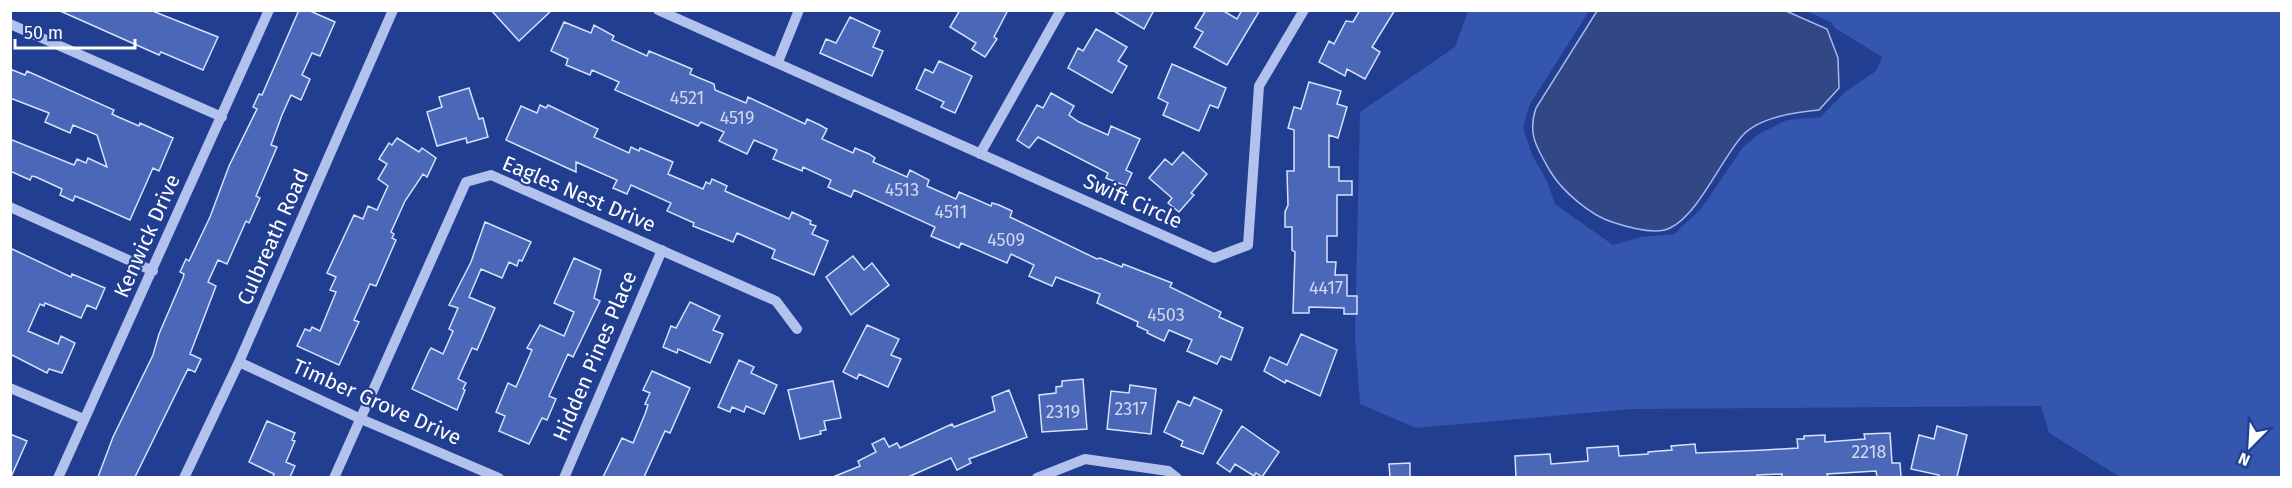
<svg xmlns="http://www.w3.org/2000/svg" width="2292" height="488" font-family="'Fira Sans',sans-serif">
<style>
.green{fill:#3456ae}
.water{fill:#324785;stroke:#a6baee;stroke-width:1.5}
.building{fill:#4a67b8;stroke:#d8e1f9;stroke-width:1.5}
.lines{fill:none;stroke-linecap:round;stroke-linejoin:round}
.minor{stroke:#b2c2ed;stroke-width:10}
.labels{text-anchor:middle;stroke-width:4.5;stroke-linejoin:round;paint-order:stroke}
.number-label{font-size:18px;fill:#d2d9ed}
.street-label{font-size:21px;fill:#fff;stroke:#213e91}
</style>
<rect width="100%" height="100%" fill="#213e91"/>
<path class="green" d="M1468 11H1589L1530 104 1523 128 1532 155 1547 181 1555 204 1613 245 1641 237 1674 234 1701 209 1743 147 1759 134 1787 120 1821 117 1845 92 1876 71 1882 57 1835 28 1831 22 1806 11H2281V477H2120L2049 433 2041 406 1632 409 1416 428 1360 404 1355 337 1360 112 1455 47Z"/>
<path class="water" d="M1597 11H1786L1827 29 1838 58 1839 88 1819 110C1796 112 1760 117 1743 135 1721 159 1699 214 1670 228 1656 235 1627 227 1612 222 1590 215 1562 191 1550 171 1537 148 1527 134 1536 108Z"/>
<path class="building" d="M58 10H150L218 37 203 70 161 52 159 55Z
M299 10H308L335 22 320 56 312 53 302 75 310 79 301 100 291 95 282 115 271 145 277 147 256 196 260 198 249 223 246 221 227 264 218 260 208 282 216 286 190 354 201 359 195 372 188 369 135 477H98L113 437 153 355 159 334 183 278 184 274 180 272 186 259 189 261 210 217 229 166 257 109 253 107 259 94 262 95Z
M491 10H552L519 41Z
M960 10H1008L994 37 997 39 985 57 972 49 976 43 950 27Z
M1112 10H1154L1144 29Z
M1206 10H1222L1237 19 1242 10H1260L1227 65 1194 47 1203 32 1195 28Z
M1360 10H1395L1372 47 1380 52 1365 79 1347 69 1345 76 1319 62 1329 41 1334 44 1346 21 1353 22Z
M850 17 880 31 873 47 883 51 872 76 820 53 826 39 836 43Z
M564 22 591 33 594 25 614 36 612 40 647 56 649 51 692 69 690 74 714 84 715 90 746 103 748 97 805 124 807 119 820 125 827 129 822 139 853 153 855 148 869 154 875 158 873 162 907 177 910 170 929 180 927 186 956 199 959 192 991 206 992 203 999 205 1012 211 1010 217 1097 259 1100 258 1122 267 1123 264 1172 283 1170 287 1221 312 1219 317 1243 328 1231 360 1221 356 1217 364 1187 351 1192 340 1169 330 1164 341 1147 333 1148 331 1137 326 1138 322 1097 303 1100 294 1056 277 1052 286 1029 276 1034 265 1011 254 1007 263 961 243 959 248 931 236 935 227 854 190 851 197 828 187 831 180 803 167 802 171 773 159 777 150 754 140 747 154 719 141 724 132 701 122 698 126 615 90 619 82 592 70 590 75 566 65 568 59 551 51Z
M1096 29 1127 47 1118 61 1127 66 1112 93 1068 68 1078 48 1083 51Z
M939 61 972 76 955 113 941 107 944 102 916 89 925 69 933 73Z
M1172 64 1226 88 1218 108 1210 105 1199 131 1163 115 1168 103 1158 98Z
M10 69 25 75 27 71 114 110 112 114 116 116 139 126 140 123 173 138 159 171 153 168 130 220 87 201 75 196 73 201 60 195 62 189 36 177 32 176 30 180 10 171V139L74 165 77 159 86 163 88 158 107 167 97 135 73 125 70 133 45 122 49 113 10 98Z
M1309 82 1341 91 1337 104 1347 107 1338 138 1329 135V167H1339V181H1352V195H1337V236H1327V262H1336L1335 275H1347V296H1357V314H1344V308L1309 307V313H1293L1295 252 1292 250V227H1285V212L1288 205 1287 171H1294V130L1288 128 1294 107 1301 109Z
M469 88 479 119 483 118 488 137 467 143 466 138 437 146 427 112 442 107 439 97Z
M1051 93 1074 106 1069 115 1079 122 1108 135 1111 126 1140 139 1126 170 1132 173 1126 186 1106 178 1108 173 1038 137 1029 148 1017 140 1037 105 1043 108Z
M540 105 546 108 548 105 598 129 594 137 629 153 631 147 639 151 640 148 673 162 668 174 703 189 706 182 710 184 712 179 727 186 725 191 789 219 792 212 811 221 810 224 816 226 812 234 828 241 814 275 772 258 775 250 737 233 733 242 693 226 694 223 667 211 671 203 631 185 627 194 613 188 617 180 576 162V172L506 140 521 106 537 113Z
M397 138 419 152 422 148 436 158 427 177 423 174 405 201 391 232 394 234 392 238 396 240 376 286 370 284 354 320 359 322 358 324 339 365 297 346 305 329 310 331 312 327 320 331 336 292 330 290 336 277 327 273 354 215 363 219 368 206 377 210 388 186 378 179 387 164 379 159 389 143 392 145Z
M1183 152 1207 174 1191 193 1194 195 1179 212 1168 203 1172 198 1149 178 1165 159 1172 165Z
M485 222 531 242 522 261 519 260 517 266 509 262 502 278 481 269 469 297 495 308 477 350 472 348 458 379 466 383 463 389 465 390 457 410 412 389 429 351 431 348 443 354 453 331 449 329 458 308 449 305 471 262Z
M10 248 71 277 72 274 105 288 96 309 87 305 81 318 45 303 44 306 40 304 28 331 58 344 61 336 75 343 62 373 49 369 47 373 10 354Z
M853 256 864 270 872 263 889 285 851 315 826 277Z
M574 258 601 270 594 298 600 301 573 357 568 354 549 396 556 399 547 420 542 418 529 444 499 431 505 416 496 412 508 383 516 387 532 350 527 348 540 325 564 336 574 312 554 303Z
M690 302 720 316 713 330 723 334 710 363 678 349 677 353 663 347 671 326 676 328Z
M867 325 899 339 891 355 901 359 888 387 859 374 857 379 843 372Z
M1301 334 1337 350 1320 396 1286 380 1285 383 1264 371 1270 357 1287 365Z
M739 360 754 367 751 373 777 385 764 414 746 406 744 412 732 407 730 412 718 407Z
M652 371 690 388 670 433 665 431 644 477H603L622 438 633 443 645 414 648 405 645 404 650 393 643 390Z
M1083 379 1087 429 1042 432 1039 395 1056 393V387L1062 386V381Z
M833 381 841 418 824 421 826 430 820 431 821 434 800 439 788 390Z
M1130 385 1156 389 1151 434 1107 429 1111 391 1129 393Z
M1009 390 1027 437 969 459 971 463 957 470 951 458 908 477H833L860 466 858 461 876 452 872 444 884 438 889 447 897 443 900 448 952 424 954 427 995 411 992 397Z
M1194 397 1222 410 1203 454 1181 446 1183 441 1164 432 1178 401 1190 406Z
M267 421 295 433 292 440 295 441 286 462 295 466 290 477H273L274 474 249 462Z
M1242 426 1279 452 1262 477 1256 473 1254 476 1235 464 1230 472 1217 463Z
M1937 426 1967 435 1957 477H1939V475L1911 469 1919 435 1934 439Z
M1890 433 1892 463H1900L1901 477H1877L1876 471 1827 474 1828 477H1782V474L1757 475V477H1516L1515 456 1550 454 1551 464 1588 461 1587 448 1618 446 1619 456 1648 454V452L1672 450 1671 446 1695 444 1696 453 1765 450 1798 448 1797 439H1804V436L1825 435V442L1865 439 1864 434Z
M10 434 27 441 11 477H10Z
M1410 463V477H1390L1389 464Z"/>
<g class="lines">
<path class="minor" d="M658 10 1214 258 1248 245 1259 86 1304 10
M10 24 222 117
M778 62 799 10
M980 154 1061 10
M10 207 153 271
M239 362 361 419 499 478
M10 388 84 419
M58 478 269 10
M184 478 239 362 393 10
M334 478 466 182 491 175 776 301 797 329
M564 478 662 250
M1037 478 1085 459 1168 471 1177 478"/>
</g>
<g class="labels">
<g class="number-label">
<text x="687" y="104">4521</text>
<text x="737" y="124">4519</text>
<text x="902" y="196">4513</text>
<text x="951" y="218">4511</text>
<text x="1006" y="246">4509</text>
<text x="1326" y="294">4417</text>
<text x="1166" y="321">4503</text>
<text x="1131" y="415">2317</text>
<text x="1063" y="418">2319</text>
<text x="1869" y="458">2218</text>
</g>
<g class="street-label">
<text transform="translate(579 194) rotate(23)" y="7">Eagles Nest Drive</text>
<text transform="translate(1133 201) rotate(24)" y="7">Swift Circle</text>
<text transform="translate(147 236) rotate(-66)" y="7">Kenwick Drive</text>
<text transform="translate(273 237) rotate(-66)" y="7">Culbreath Road</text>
<text transform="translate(595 356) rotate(-67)" y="7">Hidden Pines Place</text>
<text transform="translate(377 402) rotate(24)" y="7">Timber Grove Drive</text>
</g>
</g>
<rect width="2292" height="488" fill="none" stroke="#ffffff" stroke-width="24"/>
<g transform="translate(2250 446) rotate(204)" stroke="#213e91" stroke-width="4.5" paint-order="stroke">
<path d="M0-4.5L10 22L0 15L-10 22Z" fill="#ffffff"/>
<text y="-9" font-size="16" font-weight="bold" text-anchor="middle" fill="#ffffff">N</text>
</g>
<path d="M15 39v9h120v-9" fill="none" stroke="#ffffff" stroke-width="3"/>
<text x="24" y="39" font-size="18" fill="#ffffff" stroke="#213e91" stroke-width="4.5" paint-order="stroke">50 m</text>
</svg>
